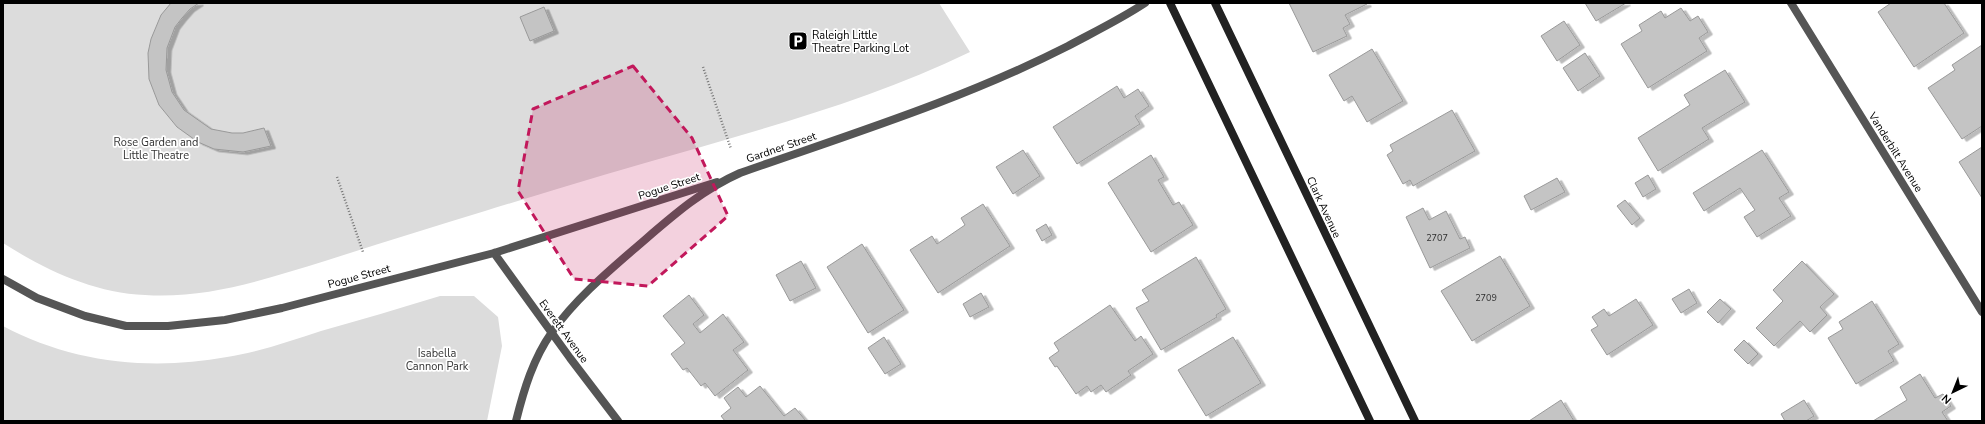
<svg xmlns="http://www.w3.org/2000/svg" width="1985" height="424" font-family="'Nunito Sans',sans-serif">
<style>
.park{fill:#dcdcdc}
.building{fill:#c4c4c4;stroke:#999;filter:url(#shadow)}
.lines{fill:none;stroke-linecap:round;stroke-linejoin:round}
.path{stroke:#777;stroke-width:2.5;stroke-dasharray:1 2;stroke-linecap:butt}
.minor{stroke:#555;stroke-width:8}
.tertiary{stroke:#555;stroke-width:8}
.secondary{stroke:#222;stroke-width:8}
.marked{fill:#c2185b;fill-opacity:0.2;stroke:#c2185b;stroke-width:3;stroke-dasharray:8 5;stroke-linejoin:round}
.labels{text-anchor:middle;stroke-width:3.5;stroke-linejoin:round;paint-order:stroke}
.number-label{font-size:9px;fill:#313131}
.poi-label{font-size:11px;fill:#000;stroke:#fff;text-anchor:start}
.park-label{font-size:11px;fill:#333;stroke:#fff}
.street-label{font-size:11px;fill:#000;stroke:#fff}
</style>
<defs>
<filter id="shadow"><feDropShadow dx="4.5" dy="2.5" stdDeviation="0" flood-color="#0004"/></filter>
</defs>
<rect width="100%" height="100%" fill="#fff"/>
<path class="park" d="M3 3H939L970 52C884 94 793 120 701 147 629 167 557 189 485 211 432 227 378 244 325 261 266 279 207 299 145 295 94 293 45 270 3 243Z
M440 296H474L498 317 502 346 487 421H3V326C72 363 151 371 227 357 259 352 290 341 321 331 361 320 400 308 440 296Z"/>
<path class="building" d="M171 3H199L190 9 182 18 175 27 167 48 166 70 172 92 184 110 211 129 232 133H243L264 128 271 146 243 152 214 149 198 142 177 127 159 105 149 79 148 53 151 39 161 15Z
M1289 3H1366L1367 4 1345 15 1350 24 1343 28 1347 36 1313 52Z
M1585 3H1626L1596 21Z
M1891 3H1944L1964 33 1914 67 1878 12Z
M544 7 554 31 530 41 520 17Z
M1681 8 1690 21 1698 16 1708 32 1699 38 1707 51 1648 88 1621 44 1642 31 1639 25 1661 11 1665 18Z
M1564 21 1580 45 1557 61 1541 36Z
M1982 45V126L1962 139 1928 88 1955 70 1952 65Z
M1372 49 1403 101 1367 122 1352 96 1344 101 1329 75Z
M1585 53 1600 76 1578 91 1563 68Z
M1725 70 1745 102 1702 128 1709 139 1658 171 1638 138 1690 105 1684 95Z
M1117 86 1124 98 1138 89 1149 106 1135 116 1140 124 1077 164 1053 127Z
M1452 110 1475 151 1413 186 1410 180 1403 184 1387 155 1393 151 1390 145Z
M1982 147V198L1959 162Z
M1023 150 1040 176 1013 194 996 167Z
M1762 150 1789 192 1779 198 1791 216 1757 237 1744 217 1755 210 1740 188 1704 211 1693 193Z
M1151 155 1164 177 1158 180 1173 205 1179 202 1193 225 1151 252 1108 183Z
M1648 175 1656 189 1643 197 1635 183Z
M1557 178 1565 192 1531 210 1524 196Z
M1625 200 1640 218 1632 225 1617 206Z
M983 204 1010 246 938 293 910 250 932 236 937 244 965 225 961 218Z
M1423 208 1429 220 1446 211 1460 239 1465 237 1470 248 1430 268 1406 217Z
M1046 224 1052 235 1042 241 1036 230Z
M862 244 904 310 868 333 827 267Z
M1500 256 1530 306 1472 341 1441 291Z
M1196 257 1226 309 1216 315 1217 317 1161 350 1136 308 1149 301 1142 290Z
M801 261 816 288 790 301 776 275Z
M1802 261 1834 294 1820 307 1827 315 1810 332 1800 321 1774 346 1756 328 1783 301 1773 290Z
M1689 289 1697 303 1681 313 1672 299Z
M981 293 989 307 970 317 963 304Z
M689 295 704 315 693 324 700 333 723 314 744 342 733 350 748 370 715 396 705 383 701 386 687 368 683 370 671 354 685 343 663 316Z
M1636 299 1653 325 1607 355 1591 330 1598 326 1592 317 1604 309 1609 316Z
M1720 299 1731 309 1718 323 1707 312Z
M1872 301 1899 344 1888 351 1894 361 1856 384 1828 338 1843 329 1839 322Z
M1110 305 1135 341 1141 336 1153 354 1128 371 1131 375 1106 392 1101 385 1091 392 1087 386 1076 394 1057 366 1055 367 1049 358 1059 351 1054 343Z
M884 337 901 364 885 374 868 348Z
M1233 337 1261 383 1206 416 1178 370Z
M1744 340 1758 354 1748 364 1734 350Z
M1920 374 1935 398 1943 394 1951 406 1942 412 1948 421H1873L1907 400 1900 387Z
M760 386 784 416 795 408 806 421H725L721 416 731 408 724 398 738 387 746 397Z
M1561 400 1574 421H1529Z
M1804 400 1814 416 1806 421H1785L1781 414Z"/>
<g class="lines">
<path class="path" d="M703 67 731 149
M337 177 363 252"/>
<path class="minor" d="M1791 3 1982 312
M494 253 570 358 618 421
M3 279 37 298 85 316 126 326H168L225 320 282 308 494 253 717 182"/>
<path class="tertiary" d="M516 421C524 389 533 359 552 332 574 301 604 275 633 250 667 221 699 191 740 173 851 134 964 99 1068 46 1094 32 1121 19 1145 3"/>
<path class="secondary" d="M1170 3 1370 421
M1215 3 1415 421"/>
</g>
<path class="marked" d="M633 66 692 138 728 216 648 286 574 279 518 191 533 109Z"/>
<defs>
<g id="parking-square" transform="scale(1)"><rect x="-9" y="-9" width="18" height="18" rx="4" fill="#000" stroke="#fff"/><path d="M-3.5-5.5H1a3.5 3.5 0 0 1 0 7H-1V5.5H-3.5ZM-1-3.4V-.6H.8a1.4 1.4 0 0 0 0-2.8Z" fill="#fff"/></g>
</defs>
<g fill-rule="evenodd">
<use href="#parking-square" x="798" y="41"/>
</g>
<g class="labels">
<g class="number-label">
<text x="1437" y="241">2707</text>
<text x="1486" y="301">2709</text>
</g>
<g class="poi-label">
<text x="812" y="39">Raleigh Little<tspan x="812" dy="13">Theatre Parking Lot</tspan></text>
</g>
<g class="park-label">
<text x="156" y="146">Rose Garden and<tspan x="156" dy="13">Little Theatre</tspan></text>
<text x="437" y="357">Isabella<tspan x="437" dy="13">Cannon Park</tspan></text>
</g>
<g class="street-label">
<text transform="translate(781 147) rotate(-19)" y="4">Gardner Street</text>
<text transform="translate(1896 152) rotate(58)" y="4">Vanderbilt Avenue</text>
<text transform="translate(669 186) rotate(-18)" y="4">Pogue Street</text>
<text transform="translate(1324 207) rotate(65)" y="4">Clark Avenue</text>
<text transform="translate(359 276) rotate(-15)" y="4">Pogue Street</text>
<text transform="translate(564 331) rotate(54)" y="4">Everett Avenue</text>
</g>
</g>
<rect width="1985" height="424" fill="none" stroke="#000000" stroke-width="8"/>
<g transform="translate(1953 392) rotate(223)" stroke="#ffffff" stroke-width="3" paint-order="stroke">
<path d="M0-3L7 15L0 10L-7 15Z" fill="#000000"/>
<text y="-6" font-size="11" font-weight="bold" text-anchor="middle" fill="#000000">N</text>
</g>
</svg>
